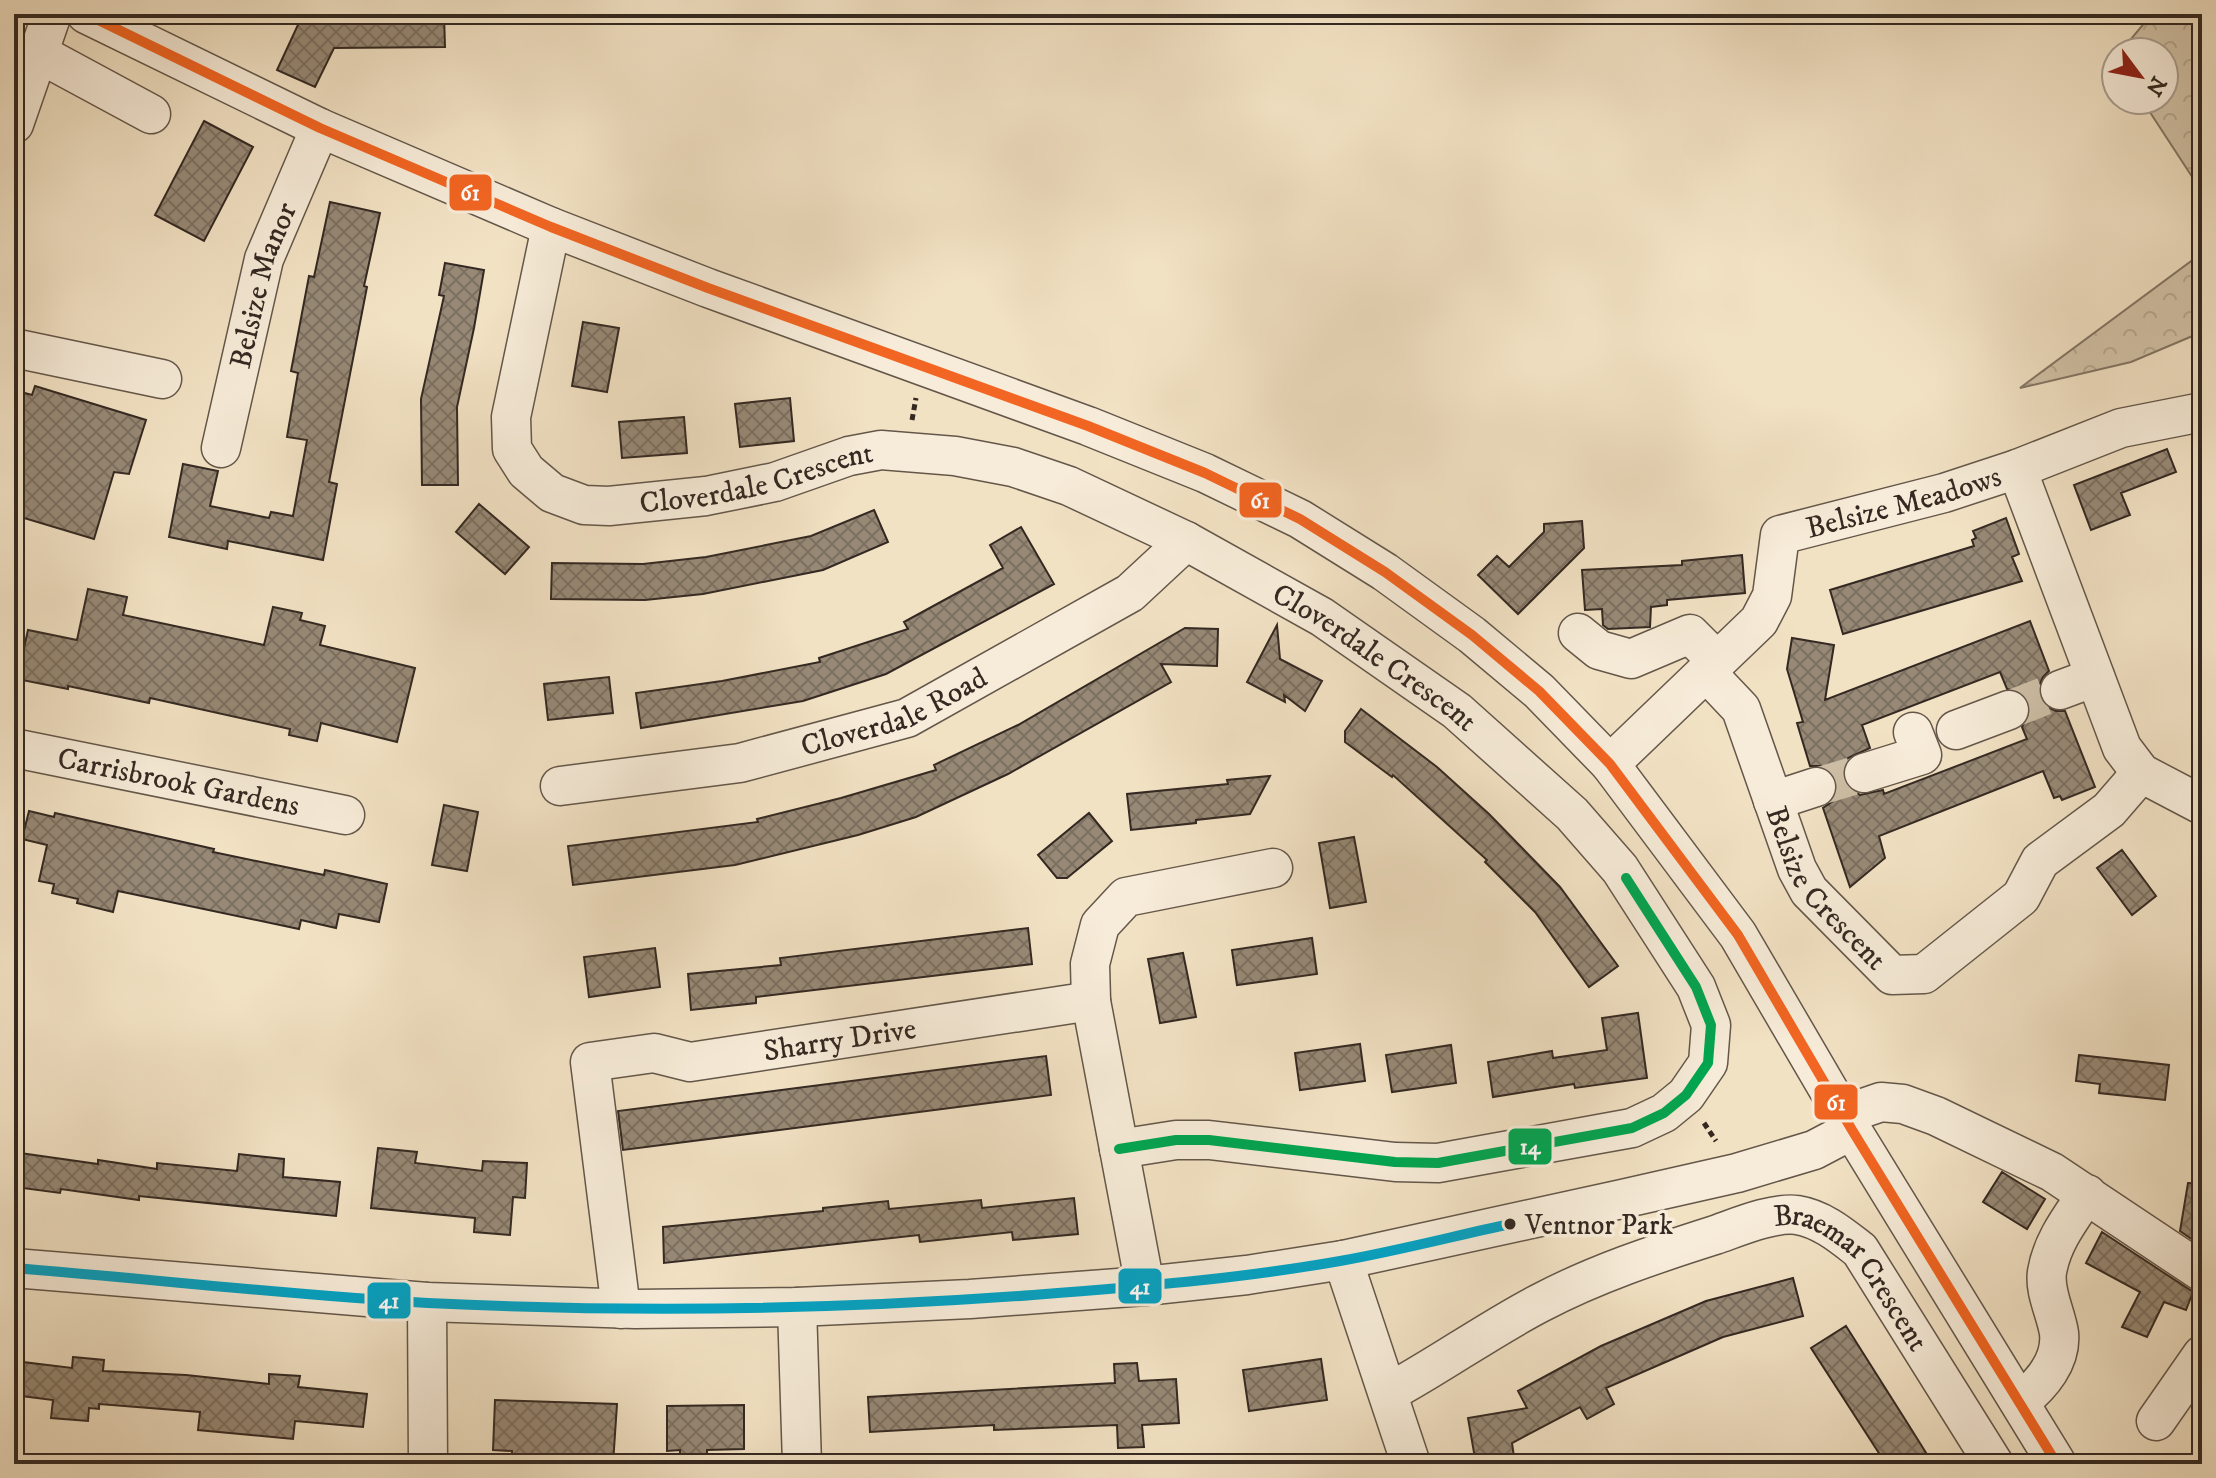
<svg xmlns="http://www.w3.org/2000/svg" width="2216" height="1478" font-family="'IM FELL DW Pica',serif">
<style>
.forest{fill:url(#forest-crowns);stroke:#837665;stroke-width:2}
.building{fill:url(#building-cross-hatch);stroke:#342922;stroke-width:2;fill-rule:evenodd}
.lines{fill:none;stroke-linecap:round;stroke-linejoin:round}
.minor-tunnel{stroke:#ccbda4;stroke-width:38;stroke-dasharray:38 19;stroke-linecap:butt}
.minor-casing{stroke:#64574a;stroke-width:41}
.path{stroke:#342922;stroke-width:5;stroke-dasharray:6 4;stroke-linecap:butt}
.minor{stroke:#f7ecd9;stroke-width:38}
.bus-1-casing{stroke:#f7ecd9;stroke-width:16}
.bus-2-casing{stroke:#f7ecd9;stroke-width:16}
.bus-3-casing{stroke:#f7ecd9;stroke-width:16}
.bus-1{stroke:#f26522;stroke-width:10}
.bus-2{stroke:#00a651;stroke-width:10}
.bus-3{stroke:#03a3c5;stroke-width:10}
.bus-dot{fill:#342922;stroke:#f7ecd9;stroke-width:3}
.labels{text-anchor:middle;stroke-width:7;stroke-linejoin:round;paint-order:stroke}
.bus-label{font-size:28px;fill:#342922;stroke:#f7ecd9;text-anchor:start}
.street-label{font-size:30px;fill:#342922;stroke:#f7ecd9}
.line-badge{stroke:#f7ecd9;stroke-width:3}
.badge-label{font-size:22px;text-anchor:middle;font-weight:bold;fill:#fff}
</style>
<defs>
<pattern id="forest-crowns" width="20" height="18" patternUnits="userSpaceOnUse" patternTransform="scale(2)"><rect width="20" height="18" fill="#d2c3a8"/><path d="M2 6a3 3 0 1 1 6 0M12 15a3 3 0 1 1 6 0" fill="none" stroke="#b5a890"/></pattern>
<pattern id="building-cross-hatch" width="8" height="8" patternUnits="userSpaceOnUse" patternTransform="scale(2)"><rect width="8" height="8" fill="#978976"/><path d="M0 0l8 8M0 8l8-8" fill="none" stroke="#7c7060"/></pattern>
</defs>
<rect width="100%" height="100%" fill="#f2e2c4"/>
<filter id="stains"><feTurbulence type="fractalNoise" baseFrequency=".0025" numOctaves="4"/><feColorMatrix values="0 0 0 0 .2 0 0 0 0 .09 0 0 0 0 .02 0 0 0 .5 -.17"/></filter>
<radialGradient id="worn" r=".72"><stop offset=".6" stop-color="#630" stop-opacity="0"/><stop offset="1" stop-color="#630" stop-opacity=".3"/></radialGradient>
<path class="forest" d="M2152 14H2202V192L2142 100H2164V52H2120Z
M2202 253V332L2131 362 2020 388Z"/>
<path class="building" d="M303 14H444L445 47 334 48 315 87 277 70Z
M204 121 253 147 204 241 155 215Z
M330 202 380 213 364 286 367 287 329 482 337 484 323 560 228 541 227 549 169 537 183 464 218 471 210 506 269 518 271 512 293 516 307 440 287 437 298 373 291 371 309 276 314 277Z
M445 263 484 270 474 328 457 407 458 485H422L421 399 444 296 439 295Z
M583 322 619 328 607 392 572 386Z
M35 386 146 420 129 474 114 472 94 539 14 515V390L32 395Z
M790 398 794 441 740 447 735 404Z
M684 417 687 453 622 458 619 422Z
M2167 449 2176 472 2121 493 2130 515 2091 530 2074 485Z
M479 504 529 547 505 574 456 532Z
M874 510 888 542 823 570 703 594 645 600 551 599 552 563 643 564 706 557 811 536Z
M2006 518 2019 554 2012 557 2022 581 1843 634 1830 590 1974 546 1972 540 1976 538 1973 531Z
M1582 521 1584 548 1518 614 1478 575 1497 556 1509 567 1544 532V524Z
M1021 527 1054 584 886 674 803 701 641 728 636 693 722 681 820 662 819 658 908 629 904 622 1003 568 990 545Z
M1742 555 1745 593 1667 600V605L1651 607 1650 627 1608 629 1603 625 1602 609 1585 610 1582 570 1682 565V561Z
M88 589 127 597 123 615 264 645 273 607 302 613 300 620 325 626 320 645 415 668 397 742 321 723 317 741 289 735 290 729 150 698 149 703 68 686V689L17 679 28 630 77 640Z
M2030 621 2049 671 2043 677 2039 686 2040 698 2047 707 2056 711H2065L2095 787 2062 800 2060 796 2054 798 2043 771 1879 836 1885 858 1850 887 1823 808 1833 801 1837 792V781L1830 770 1821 766H1810L1797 723 1803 722 1787 669 1792 638 1834 645 1825 700ZM2000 672 2007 689 2022 693 2029 702 2030 714 2022 727 2027 739 1884 794 1883 790 1860 795 1849 789 1843 779V767L1848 758 1870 748 1862 725Z
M1277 625 1280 659 1322 681 1305 711 1284 695 1285 702 1247 682Z
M1185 628 1218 629 1217 666 1161 664 1171 682 1008 774 916 817 858 835 735 865 573 885 568 846 758 822 757 819 841 798 936 770 934 765 1018 725Z
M609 677 613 713 548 720 544 684Z
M1361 709 1437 767 1489 814 1560 887 1618 966 1589 987 1535 912 1485 862 1487 860 1393 775 1392 777 1345 742V731Z
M1270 776 1250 814 1196 820V823L1131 830 1127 794 1228 784 1227 780Z
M444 805 478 812 467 871 432 865Z
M29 811 54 817 55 813 214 849 213 852 324 875 325 870 387 884 379 922 339 914 336 928 301 920 299 929 118 891 113 912 77 903 78 899 52 893 54 884 39 881 47 845 22 839Z
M1089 813 1112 841 1067 878H1057L1038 855Z
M1354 837 1366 902 1330 908 1319 843Z
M2122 850 2156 896 2132 915 2097 868Z
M1028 928 1032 964 756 997V1003L691 1010 688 974 781 965 780 958Z
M1312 938 1317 974 1237 985 1232 950Z
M655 948 660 987 589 997 584 957Z
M1183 953 1196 1017 1160 1023 1148 959Z
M1638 1013 1647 1078 1575 1088 1574 1084 1493 1097 1488 1062 1552 1051 1553 1058 1607 1050 1602 1018Z
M1360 1044 1365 1081 1300 1090 1295 1053Z
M1451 1045 1456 1083 1392 1092 1386 1055Z
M2079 1055 2169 1065 2165 1100 2099 1093 2100 1084 2076 1081Z
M1046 1056 1051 1095 623 1150 618 1111Z
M378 1148 417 1152 415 1163 482 1171 483 1161 527 1163 525 1198 513 1197 510 1235 474 1232 475 1218 371 1208Z
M20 1153 98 1164V1160L157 1169V1163L237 1171 239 1154 284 1159 283 1177 340 1182 336 1216 139 1196V1200L61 1189 60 1193 15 1187Z
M2002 1172 2045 1199 2027 1229 1983 1202Z
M2188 1183 2202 1184V1246L2180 1231Z
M1074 1198 1078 1234 1013 1240 1012 1232 920 1242 919 1235 664 1263 663 1227 823 1211V1208L888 1201 889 1209 981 1200 982 1208Z
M2102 1232 2193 1292 2186 1310 2164 1302 2147 1337 2122 1327 2140 1292 2086 1263Z
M1793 1278 1803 1316 1723 1337 1606 1388 1614 1404 1587 1419 1580 1407 1512 1443 1515 1464H1476L1468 1418 1527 1408 1518 1391 1601 1346 1706 1301Z
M1846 1326 1908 1424 1933 1464H1886L1811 1348Z
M73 1357 104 1360 103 1371 186 1375 269 1384V1374L300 1376 298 1387 367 1394 363 1427 295 1421 293 1439 198 1430 200 1412 99 1404V1409L89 1408 88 1421 51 1418 53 1400 14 1395V1361L72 1368Z
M1321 1359 1327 1400 1249 1411 1243 1370Z
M1137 1363 1139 1381 1176 1379 1179 1423 1142 1425 1144 1447 1118 1448 1117 1425 994 1430V1425L870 1432 868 1397 1115 1383 1114 1364Z
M495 1400 617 1404 613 1464 512 1456V1451L493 1450Z
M744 1405V1449L707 1450V1461H680V1450L667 1451V1406Z"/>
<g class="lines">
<path class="minor-tunnel" d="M2009 710 2060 690
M1816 787 1864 773"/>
<g class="minor-casing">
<g id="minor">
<path d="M86 14 320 128 551 227 708 288 1088 426 1205 473 1300 519 1385 572 1472 635 1539 691 1610 764 1738 935 1852 1130 2057 1464"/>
<path d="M38 53 151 114"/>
<path d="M14 124 52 14"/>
<path id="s1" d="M551 227 511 417 512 449 526 471 552 493 584 505 609 506 706 496 775 482 849 456 881 450 955 456 1013 467 1069 486 1186 541 1322 617 1457 711 1572 814 1620 869 1696 987 1711 1025 1708 1063 1686 1095 1664 1113 1632 1128 1438 1163 1395 1162 1209 1140H1176L1119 1149"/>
<path d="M14 348 162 379"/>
<path id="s2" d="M221 448 264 259 320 128"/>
<path d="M2017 469 2122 748 2141 773 2202 805"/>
<path d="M1578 633 1599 650 1631 659 1690 634 1717 661"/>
<path id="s3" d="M1706 672 1741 709 1797 869 1809 891 1892 975 1924 974 2021 897 2040 861 2109 810 2141 773"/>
<path d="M2060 690 2095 677"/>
<path d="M1956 730 2009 710"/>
<path id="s4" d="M14 748 345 815"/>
<path id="s5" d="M1610 764 1759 621 1772 596 1780 535 1944 493 2017 469 2121 428 2202 412"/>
<path d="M1864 773 1922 755 1913 732"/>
<path id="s6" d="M560 786 740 763 907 718 1130 593 1186 541"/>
<path d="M1773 801 1816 787"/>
<path d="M1843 1115 1881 1102 1903 1104 1936 1116 2052 1172 2202 1272"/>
<path d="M1343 1260 1411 1464"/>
<path d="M14 1268 427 1302 635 1309 797 1307 970 1299 1145 1286 1247 1275 1343 1260 1622 1199 1737 1173 1814 1150 1852 1130"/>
<path d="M1145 1286 1091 1001 1090 964 1100 925 1126 897 1273 868"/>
<path d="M427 1302 428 1464"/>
<path d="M797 1307 802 1464"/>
<path id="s7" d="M621 1309 590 1062 654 1053 690 1062 1091 1001"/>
<path id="s8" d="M1388 1393C1440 1365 1488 1330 1540 1303 1595 1274 1655 1254 1715 1235 1738 1227 1773 1212 1797 1215 1822 1219 1842 1236 1860 1250L1994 1464"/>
<path d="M2021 1401C2041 1385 2062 1361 2059 1333 2056 1313 2044 1292 2047 1272 2052 1242 2070 1219 2087 1194"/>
<path d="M2156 1421 2202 1355"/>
</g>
</g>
<path class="path" d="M912 420 916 398
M1704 1123 1716 1141"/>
<use href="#minor" class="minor"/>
<g class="bus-1-casing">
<path id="bus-1" d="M86 14 320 128 551 227 708 288 1088 426 1205 473 1300 519 1385 572 1472 635 1539 691 1610 764 1738 935 1852 1130 2057 1464"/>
</g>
<g class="bus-2-casing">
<path id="bus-2" d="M1119 1149 1176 1140H1209L1395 1162 1438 1163 1632 1128 1664 1113 1686 1095 1708 1063 1711 1025 1696 987 1626 878"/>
</g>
<g class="bus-3-casing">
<path id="bus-3" d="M14 1268C152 1279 290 1295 428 1303 630 1313 832 1310 1033 1295 1136 1287 1238 1279 1340 1261 1397 1251 1454 1236 1510 1224"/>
</g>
<use href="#bus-1" class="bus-1"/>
<use href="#bus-2" class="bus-2"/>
<use href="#bus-3" class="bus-3"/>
</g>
<circle class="bus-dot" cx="1510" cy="1224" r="7"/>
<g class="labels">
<g class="bus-label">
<text x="1525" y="1234">Ventnor Park</text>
</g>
<g class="street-label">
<text dy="10" stroke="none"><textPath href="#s2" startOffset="168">Belsize Manor</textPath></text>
<text dy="10" stroke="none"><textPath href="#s1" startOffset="496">Cloverdale Crescent</textPath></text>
<text dy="10" stroke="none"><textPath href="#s5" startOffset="424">Belsize Meadows</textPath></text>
<text dy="10" stroke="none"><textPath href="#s1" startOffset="1168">Cloverdale Crescent</textPath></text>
<text dy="10" stroke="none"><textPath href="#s6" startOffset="344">Cloverdale Road</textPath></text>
<text dy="10" stroke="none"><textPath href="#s4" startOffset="168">Carrisbrook Gardens</textPath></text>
<text dy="10" stroke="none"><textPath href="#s3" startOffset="252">Belsize Crescent</textPath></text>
<text dy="10" stroke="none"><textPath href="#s7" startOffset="502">Sharry Drive</textPath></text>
<text dy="10" stroke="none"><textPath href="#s8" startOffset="532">Braemar Crescent</textPath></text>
</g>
</g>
<g class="line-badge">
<rect x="448" y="173" width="45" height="39" rx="8" fill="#f26522"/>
<rect x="1238" y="481" width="45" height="38" rx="8" fill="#f26522"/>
<rect x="1813" y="1083" width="46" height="38" rx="8" fill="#f26522"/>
<rect x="1507" y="1127" width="46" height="39" rx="8" fill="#00a651"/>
<rect x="1117" y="1267" width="46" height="38" rx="8" fill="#03a3c5"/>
<rect x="366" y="1281" width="46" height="39" rx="8" fill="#03a3c5"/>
</g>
<g class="badge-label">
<text x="470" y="200">61</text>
<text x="1260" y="508">61</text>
<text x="1836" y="1110">61</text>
<text x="1530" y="1154">14</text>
<text x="1140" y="1294">41</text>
<text x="389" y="1308">41</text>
</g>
<rect width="2216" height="1478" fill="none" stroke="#f2e2c4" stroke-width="48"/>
<rect x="16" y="16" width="2184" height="1446" fill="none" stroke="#342922" stroke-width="4"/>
<rect x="24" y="24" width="2168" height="1430" fill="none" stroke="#342922" stroke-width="2"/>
<g transform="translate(2140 76) rotate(122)"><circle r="38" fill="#f7ecd9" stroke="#a99e90" stroke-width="2"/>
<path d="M0-6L14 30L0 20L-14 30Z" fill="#8f2418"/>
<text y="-12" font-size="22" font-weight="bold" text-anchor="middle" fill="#342922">N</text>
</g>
<rect width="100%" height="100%" filter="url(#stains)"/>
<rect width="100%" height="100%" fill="url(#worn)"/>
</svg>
